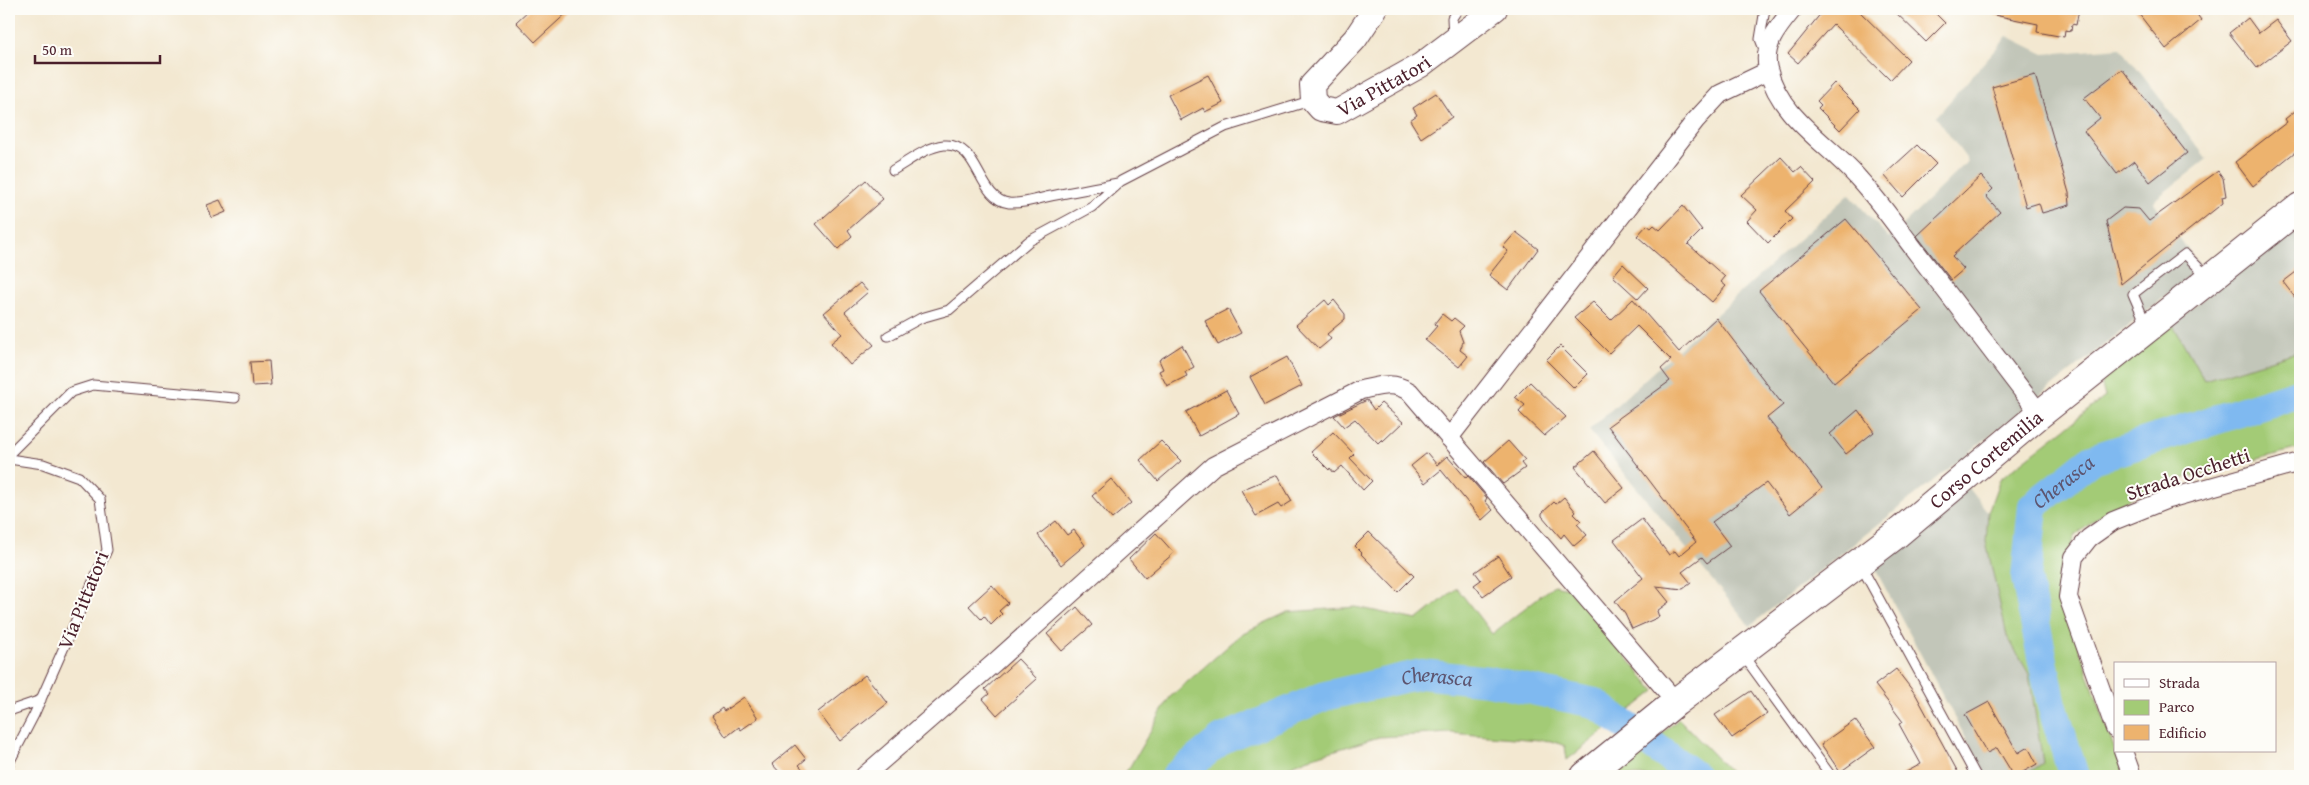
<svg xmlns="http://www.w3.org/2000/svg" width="2309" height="785" font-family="'Gentium Book Plus',serif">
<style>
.industrial{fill:#c2c6b9}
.green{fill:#a3cb76;stroke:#767550}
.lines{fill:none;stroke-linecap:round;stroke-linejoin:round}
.river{stroke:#7fb9f0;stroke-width:30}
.building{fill:#edb36e}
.lane-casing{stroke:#633d44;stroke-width:11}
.street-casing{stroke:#633d44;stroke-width:20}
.secondary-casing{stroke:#633d44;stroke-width:26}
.primary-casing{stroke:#633d44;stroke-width:30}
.lane{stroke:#fff;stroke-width:9}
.street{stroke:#fff;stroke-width:18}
.secondary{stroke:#fff;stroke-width:24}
.primary{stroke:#fff;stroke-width:28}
.labels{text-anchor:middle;stroke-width:4;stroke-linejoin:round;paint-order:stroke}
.street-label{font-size:20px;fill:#4a1f2b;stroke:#fdfcf7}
.water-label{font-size:21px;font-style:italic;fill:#5d5570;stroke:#fdfcf7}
</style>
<rect width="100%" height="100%" fill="#fdfcf7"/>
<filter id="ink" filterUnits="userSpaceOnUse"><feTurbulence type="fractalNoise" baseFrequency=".02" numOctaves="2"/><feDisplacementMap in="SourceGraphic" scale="10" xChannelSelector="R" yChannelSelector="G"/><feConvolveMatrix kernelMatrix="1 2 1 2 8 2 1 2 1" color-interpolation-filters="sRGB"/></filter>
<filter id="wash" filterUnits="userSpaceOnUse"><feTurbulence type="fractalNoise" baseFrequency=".0096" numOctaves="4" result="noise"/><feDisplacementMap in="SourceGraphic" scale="20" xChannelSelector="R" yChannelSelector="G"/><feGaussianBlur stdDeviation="1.12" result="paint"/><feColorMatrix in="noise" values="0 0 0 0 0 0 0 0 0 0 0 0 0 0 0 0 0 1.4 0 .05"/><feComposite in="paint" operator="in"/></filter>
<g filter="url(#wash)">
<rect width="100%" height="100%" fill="#f3e8d1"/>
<path class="industrial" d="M1739 9H1779L1774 15H1747Z
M2007 36 2044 54 2121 48 2207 159 2153 201 2201 268 1750 626 1589 430 1849 194 1889 238 1968 161 1936 117Z
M2300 220V351L2203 380 2172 324Z
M1968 487 1988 512 1986 542 2007 636 2029 674 2044 763 2023 776H1986L1874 567Z"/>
<path class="green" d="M2172 323 2204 380 2300 351V448L2151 487 2105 512 2076 535 2064 562 2061 597 2124 776H2024L2043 763 2029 674 2007 636 1986 542 1988 512 2000 479 2105 397 2101 382Z
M1554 585 1568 588 1655 691 1567 760 1565 746 1552 741 1451 733 1379 737 1306 759 1267 776H1121L1129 768 1170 697 1243 633 1288 612 1356 607 1417 620 1457 588 1492 634Z
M1679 719 1734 776H1612Z"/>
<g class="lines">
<g class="river">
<path id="s1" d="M1176 776 1222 739 1325 696 1421 674 1489 681 1595 703 1695 776"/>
<path id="s2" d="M2074 776 2052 705 2026 578 2033 506 2092 459 2300 393"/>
</g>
</g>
<g id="blocks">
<path class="building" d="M530 9H571L535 42 516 22Z
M1818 9H1857L1909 60 1890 80 1833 24 1798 63 1788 54 1822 12Z
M1892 9H1931L1945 23 1926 42Z
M1995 9H2079L2076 25 2072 24 2071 31 2065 30 2064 37 2037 32 2038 24 1994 15Z
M2135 9H2193L2201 20 2166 49Z
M2248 18 2259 33 2276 20 2292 41 2257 68 2229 33Z
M2122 69 2187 153 2150 182 2134 161 2117 174 2084 131 2100 118 2084 98Z
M1208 75 1223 103 1205 112 1203 108 1181 120 1168 95Z
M2035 75 2069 193 2070 205 2042 213 2039 203 2026 207 1992 87Z
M1834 83 1860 109 1840 130 1818 108 1821 105 1817 101Z
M1436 93 1452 117 1421 138 1410 120 1417 115 1413 108Z
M2300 107V148L2253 186 2235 162 2287 122 2285 119Z
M1917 145 1936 164 1903 197 1884 175Z
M1781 157 1795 172 1801 167 1815 182 1785 211 1792 219 1768 243 1747 221 1757 210 1741 195Z
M2218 171 2223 178 2226 196 2222 197 2223 203 2121 284 2106 221 2123 208 2139 209 2149 221Z
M1981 176 1993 189 1986 196 2000 212 1952 256 1964 269 1951 280 1917 236Z
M866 180 883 199 848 230 852 236 838 249 816 224Z
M220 200 226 212 212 218 207 205Z
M1683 206 1702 230 1688 244 1725 277 1721 282 1726 286 1712 302 1637 236 1647 225 1651 228 1654 225 1660 230Z
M1846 219 1922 310 1834 383 1759 291Z
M1516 232 1538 249 1508 290 1489 275 1508 251 1503 247Z
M1623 264 1648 288 1638 299 1613 276Z
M2300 269V304L2283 282Z
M860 283 868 292 845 312 874 345 850 365 831 343 842 334 824 313Z
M1633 299 1679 352 1716 318 1783 405 1767 418 1822 488 1790 514 1766 483 1712 522 1730 546 1707 563 1702 557 1682 572 1691 583 1683 589 1656 586 1669 602 1657 611 1659 617 1632 629 1625 614 1615 601 1643 578 1614 540 1642 519 1669 555 1675 551 1679 556 1696 542 1608 426 1670 381 1661 369 1671 360 1637 326 1609 353 1574 318 1593 302 1611 320Z
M1325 300 1329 305 1334 300 1345 314V319L1327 334 1331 339 1319 349 1296 325Z
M1228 309 1241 333 1218 345 1205 321Z
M1442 314 1451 321 1454 318 1464 326 1459 331 1463 342 1460 350 1468 356 1459 367 1425 340 1437 326 1434 324Z
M1182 345 1194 367 1185 372 1187 376 1167 386 1159 371 1163 369 1159 360Z
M1560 346 1588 374 1574 388 1546 360Z
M1287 357 1302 386 1265 405 1250 377Z
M269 361 271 385 252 386 250 362Z
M1530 382 1566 417 1544 436 1519 412 1525 405 1515 397Z
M1226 390 1239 414 1199 436 1186 412Z
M1367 400 1374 410 1381 403 1403 422 1383 441 1382 439 1378 443 1355 419 1344 427 1334 416Z
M1858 410 1874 432 1846 454 1830 434Z
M1333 432 1354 454 1350 458 1372 481 1363 490 1342 466 1334 473 1330 468 1329 470 1311 452Z
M1161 441 1181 461 1158 481 1140 460Z
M1508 441 1525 460 1521 463 1525 468 1503 484 1484 462Z
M1594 451 1624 488 1605 503 1575 467Z
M1427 453 1437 465 1447 456 1466 478 1468 476 1487 498 1485 501 1493 510 1482 520 1441 470 1425 483 1411 466Z
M1277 475 1292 501 1281 508 1278 504 1256 516 1241 490Z
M1111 479 1131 503 1112 519 1092 496Z
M1564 497 1576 512 1574 514 1581 521 1577 524 1587 535 1574 546 1564 534 1561 538 1542 516V513L1554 502 1556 504Z
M1056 521 1067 535 1074 530 1085 545 1061 565 1038 535Z
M1369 532 1414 576 1398 592 1361 554 1362 553 1355 546Z
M1156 533 1174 553 1145 578 1129 559Z
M1498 556 1511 576 1483 596 1474 585 1481 580 1475 572Z
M992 585 1008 603 999 611 1002 614 991 625 984 616 981 619 969 606Z
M1077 607 1092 625 1062 651 1047 634Z
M1018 659 1037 679 997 715 983 699 989 694 985 689Z
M1896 669 1916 695 1960 776H1899L1921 764 1899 724 1903 722 1875 685Z
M865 675 888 703 840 741 818 712Z
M1751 691 1767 714 1732 738 1715 715Z
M744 697 758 718 741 730 739 727 726 737 712 716 722 708 724 711Z
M1989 702 2018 753 2028 747 2037 764 2016 776H2014L1997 748 1987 753 1965 715Z
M1855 720 1875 747 1840 772 1821 744Z
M795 745 806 759 799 765 809 776H783L772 764Z"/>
</g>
</g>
<g filter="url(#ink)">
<use href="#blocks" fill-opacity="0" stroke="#633d44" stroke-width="1"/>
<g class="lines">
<g class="lane-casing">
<path id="lane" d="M1453 37 1452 18 1458 9
M1765 52 1760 39 1765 9
M893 170C909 161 926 147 944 145 980 142 977 199 1009 203 1021 204 1035 200 1046 197 1070 192 1094 188 1118 183
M2146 324 2133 294 2185 254 2207 276
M888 336 921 318 949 310 1029 241 1092 207 1121 181 1225 127 1313 100
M9 454 71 392 93 385 235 398
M9 459 43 464 79 477 100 499 107 550 34 715 9 763
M1861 566 1976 776
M1743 655 1831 776
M9 711 41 700"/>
</g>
<g class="street-casing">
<path id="street" d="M1793 9C1779 26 1762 45 1768 69 1779 117 1829 144 1859 179 1881 203 1900 231 1920 257 1960 309 2000 361 2040 414
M1449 438 1695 121 1720 94 1768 71
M2115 729 2068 597 2074 557 2089 538 2113 521 2168 499 2300 462
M2123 751 2132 776
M864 776 994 663 1213 466 1361 390C1380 386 1393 381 1410 392L1676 702"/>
</g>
<g class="secondary-casing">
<g id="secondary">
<path id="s3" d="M1375 9 1355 39 1312 85 1313 100 1321 109 1337 112 1421 65 1495 9"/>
</g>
</g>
<g class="primary-casing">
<g id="primary">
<path id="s4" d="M1585 776 1676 702 1898 533 2040 414 2300 207"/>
</g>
</g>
<use href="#lane" class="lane"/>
<use href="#street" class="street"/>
<use href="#secondary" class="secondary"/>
<use href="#primary" class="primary"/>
</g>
</g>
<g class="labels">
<g class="street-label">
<text dy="7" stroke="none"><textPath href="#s3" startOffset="196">Via Pittatori</textPath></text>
<text dy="7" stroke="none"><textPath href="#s4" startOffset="511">Corso Cortemilia</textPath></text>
<text transform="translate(2188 474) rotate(-18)" y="7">Strada Occhetti</text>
<text transform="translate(83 600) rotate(-68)" y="7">Via Pittatori</text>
</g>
<g class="water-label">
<text dy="7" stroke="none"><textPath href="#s2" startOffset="315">Cherasca</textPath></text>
<text dy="7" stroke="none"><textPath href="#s1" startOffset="285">Cherasca</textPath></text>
</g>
</g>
<rect width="2309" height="785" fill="none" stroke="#fdfcf7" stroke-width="30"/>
<rect x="2114" y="662" width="162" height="90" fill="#fdfcf7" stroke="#b5a4a5"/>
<rect x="2124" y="679" width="25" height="8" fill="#ffffff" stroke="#b5a4a5"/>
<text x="2159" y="688" font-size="15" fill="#4a1f2b">Strada</text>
<rect x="2124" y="700" width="25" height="15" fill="#a3cb76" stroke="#b5a4a5"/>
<text x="2159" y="712" font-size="15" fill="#4a1f2b">Parco</text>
<rect x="2124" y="725" width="25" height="15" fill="#edb36e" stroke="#b5a4a5"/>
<text x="2159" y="738" font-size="15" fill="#4a1f2b">Edificio</text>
<path d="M35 55v8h125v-8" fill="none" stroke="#4a1f2b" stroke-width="2.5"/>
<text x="42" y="55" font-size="15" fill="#4a1f2b" stroke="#fdfcf7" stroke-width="4" paint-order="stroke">50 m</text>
</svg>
